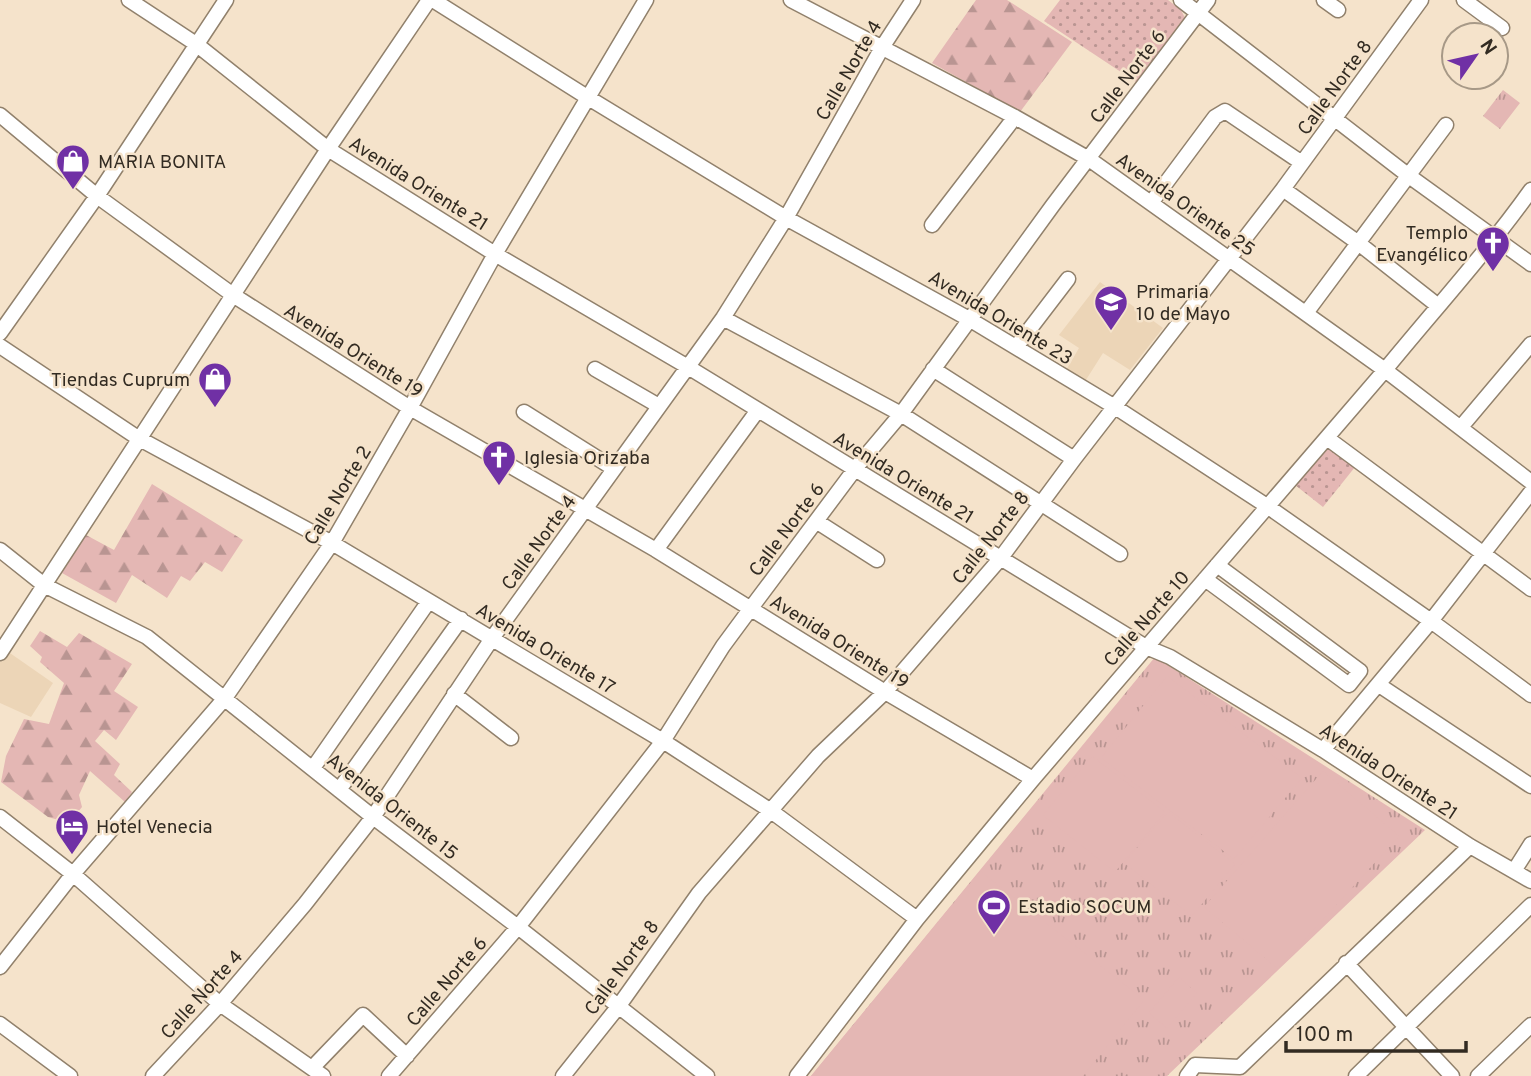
<svg xmlns="http://www.w3.org/2000/svg" width="1531" height="1076" font-family="Overpass,sans-serif">
<style>
.built{fill:#ecd5b7}
.grass{fill:url(#grass-dots)}
.forest{fill:url(#forest-firs)}
.park{fill:url(#park-tufts)}
.pitch{fill:#e4b7b4}
.lines{fill:none;stroke-linecap:round;stroke-linejoin:round}
.minor-casing{stroke:#91816c;stroke-width:17}
.minor{stroke:#fff;stroke-width:14}
.labels{text-anchor:middle;stroke-width:5;stroke-linejoin:round;paint-order:stroke}
.street-label{font-size:19px;fill:#322b22;stroke:#f5e3cb}
.poi-label{font-size:19px;fill:#322b22;stroke:#f5e3cb;text-anchor:start}
</style>
<defs>
<pattern id="grass-dots" width="8" height="8" patternUnits="userSpaceOnUse" patternTransform="scale(1.75)"><rect width="8" height="8" fill="#e4b7b4"/><path d="M2 2h.1M6 6h.1" fill="none" stroke="#b99592" stroke-width="1.8" stroke-linecap="round"/></pattern>
<pattern id="forest-firs" width="22" height="20" patternUnits="userSpaceOnUse" patternTransform="scale(1.75)"><rect width="22" height="20" fill="#e4b7b4"/><path d="M5 1l3.5 6h-7zM16 11l3.5 6h-7z" fill="#b99592"/></pattern>
<pattern id="park-tufts" width="24" height="20" patternUnits="userSpaceOnUse" patternTransform="scale(1.75)"><rect width="24" height="20" fill="#e4b7b4"/><path d="M3 7l-1-3M5 7V3M7 7l1-3M15 17l-1-3M17 17v-4M19 17l1-3" fill="none" stroke="#b99592"/></pattern>
</defs>
<rect width="100%" height="100%" fill="#f5e3cb"/>
<path class="built" d="M1100 282 1163 328 1130 370 1103 353 1084 383 1065 372 1079 348 1059 335Z
M7 651 53 683 31 717 0 703V662Z"/>
<path class="grass" d="M1060 0H1168L1181 10 1185 18 1136 82 1044 21Z
M1328 446 1355 467 1323 507 1295 485Z"/>
<path class="forest" d="M976 0H1007L1072 42 1020 112 932 63Z
M152 484 243 540 222 572 205 562 190 581 181 576 167 598 132 575 116 603 62 573 86 535 114 550Z
M40 631 67 647 79 633 132 664 114 691 138 707 116 740 104 730 95 741 120 764 114 775 132 792 125 802 90 771 79 795 82 807 69 823 48 817 1 782 6 756 24 719 49 724 64 683 40 662 42 657 30 646Z"/>
<path class="park" d="M1503 90 1520 103 1500 129 1483 116Z
M1155 657 1425 830 1167 1076H811Z"/>
<path class="pitch" d="M1167 676 1302 778 1234 859 1101 758Z
M1092 756 1165 812 1115 872 1043 815Z
M1323 771 1399 836 1278 969 1204 907Z
M1168 812 1235 864 1192 916 1124 863Z
M980 871 1144 1000 1083 1076H811Z
M1179 977 1197 993 1167 1028 1149 1013Z"/>
<g class="lines">
<g class="minor-casing">
<path id="minor" d="M129 0 196 44 328 149 495 254 688 367 1146 647 1170 657 1323 750 1470 846 1531 881
M433 0 587 97 786 218 969 319 1115 407 1267 506 1431 621 1531 695
M791 0 1015 117 1089 159 1385 370 1531 482
M1181 0 1409 176 1531 264
M1324 0 1338 10
M1464 0 1502 28
M0 115 97 196 233 295 410 408 656 550 885 692 1033 779
M1283 189 1357 242 1437 305
M1151 203 1215 117 1225 111 1302 163
M932 225 1015 117
M1306 313 1446 125
M723 318 901 414 1120 554
M0 333 97 196 226 0
M0 346 138 438 332 543 663 741 771 811 917 919
M1016 347 1068 279
M595 369 659 406
M933 369 1074 459
M524 412 613 468
M1461 427 1531 344
M1327 438 1531 589
M816 521 877 560
M0 550 44 585 147 637 373 817 518 927 707 1076
M656 550 758 410
M1205 579 1349 685 1360 671 1217 565
M0 653 328 149 429 0
M1379 685 1531 786
M454 694 511 738
M1323 750 1431 621 1531 492
M313 768 429 601
M339 790 461 619
M0 817 73 874 220 1004 323 1076
M1514 871 1531 844
M1346 963 1452 1076
M0 967 73 874 225 698 332 543 410 408 495 254 646 0
M0 1024 70 1076
M313 1067 363 1015 407 1056
M153 1076 220 1004 305 904 373 817 493 637 723 318 786 218 883 46 913 0
M389 1076 518 927 663 741 723 646 757 600 858 465 901 414 1053 205 1208 0
M563 1076 618 1007 699 893 818 756 885 692 1000 559 1074 459 1283 189 1421 0
M797 1076 917 919 1033 779 1385 370C1434 310 1486 253 1531 190
M1187 1076 1195 1065 1240 1067 1470 846
M1356 1076 1531 905
M1478 1076 1531 1025"/>
</g>
<use href="#minor" class="minor"/>
</g>
<defs>
<g id="shop-pin" transform="scale(1.75)"><path d="M0 17L-7.5 6A9.5 9.5 0 1 1 7.5 6Z" fill="#7030a5" stroke="#f5e3cb"/><path d="M-5-2.5h2.3a2.7 3.5 0 0 1 5.4 0H5L5.5 6h-11ZM-1.5-2.5h3a1.5 2.3 0 0 0-3 0Z" fill="#fff"/></g>
<g id="church-pin" transform="scale(1.75)"><path d="M0 17L-7.5 6A9.5 9.5 0 1 1 7.5 6Z" fill="#7030a5" stroke="#f5e3cb"/><path d="M-1.2-6h2.4v3.5h3.3v2.4h-3.3V6h-2.4V-.1h-3.3v-2.4h3.3Z" fill="#fff"/></g>
<g id="school-pin" transform="scale(1.75)"><path d="M0 17L-7.5 6A9.5 9.5 0 1 1 7.5 6Z" fill="#7030a5" stroke="#f5e3cb"/><path d="M0-5L7-2L0 1L-7-2ZM-4 1L0 2.5L4 1V4Q0 6-4 4Z" fill="#fff"/></g>
<g id="hotel-pin" transform="scale(1.75)"><path d="M0 17L-7.5 6A9.5 9.5 0 1 1 7.5 6Z" fill="#7030a5" stroke="#f5e3cb"/><path d="M-6-4.5h1.5V1H6V5H4.5V3h-9V5H-6ZM-4 0a1.8 1.8 0 1 1 3.6 0ZM.5 0V-2.5h3Q6-2.5 6 0Z" fill="#fff"/></g>
<g id="stadium-pin" transform="scale(1.75)"><path d="M0 17L-7.5 6A9.5 9.5 0 1 1 7.5 6Z" fill="#7030a5" stroke="#f5e3cb"/><path d="M0-5a6.5 5 0 1 0 0 10a6.5 5 0 1 0 0-10ZM-3.5-1.8h7v3.6h-7Z" fill="#fff"/></g>
</defs>
<g fill-rule="evenodd">
<use href="#shop-pin" x="73" y="161"/>
<use href="#church-pin" x="1493" y="243"/>
<use href="#school-pin" x="1111" y="302"/>
<use href="#shop-pin" x="215" y="379"/>
<use href="#church-pin" x="499" y="457"/>
<use href="#hotel-pin" x="72" y="826"/>
<use href="#stadium-pin" x="994" y="906"/>
</g>
<g class="labels">
<g class="street-label">
<text transform="translate(848 70) rotate(-60)" y="7">Calle Norte 4</text>
<text transform="translate(1127 76) rotate(-53)" y="7">Calle Norte 6</text>
<text transform="translate(1334 87) rotate(-54)" y="7">Calle Norte 8</text>
<text transform="translate(419 183) rotate(32)" y="7">Avenida Oriente 21</text>
<text transform="translate(1186 204) rotate(35)" y="7">Avenida Oriente 25</text>
<text transform="translate(1001 317) rotate(31)" y="7">Avenida Oriente 23</text>
<text transform="translate(354 350) rotate(32)" y="7">Avenida Oriente 19</text>
<text transform="translate(904 477) rotate(31)" y="7">Avenida Oriente 21</text>
<text transform="translate(337 495) rotate(-59)" y="7">Calle Norte 2</text>
<text transform="translate(786 529) rotate(-53)" y="7">Calle Norte 6</text>
<text transform="translate(990 537) rotate(-52)" y="7">Calle Norte 8</text>
<text transform="translate(538 542) rotate(-54)" y="7">Calle Norte 4</text>
<text transform="translate(1146 618) rotate(-49)" y="7">Calle Norte 10</text>
<text transform="translate(840 641) rotate(32)" y="7">Avenida Oriente 19</text>
<text transform="translate(546 648) rotate(31)" y="7">Avenida Oriente 17</text>
<text transform="translate(1389 771) rotate(33)" y="7">Avenida Oriente 21</text>
<text transform="translate(393 806) rotate(38)" y="7">Avenida Oriente 15</text>
<text transform="translate(621 967) rotate(-54)" y="7">Calle Norte 8</text>
<text transform="translate(446 981) rotate(-49)" y="7">Calle Norte 6</text>
<text transform="translate(201 994) rotate(-48)" y="7">Calle Norte 4</text>
</g>
<g class="poi-label">
<text x="98" y="168">MARIA BONITA</text>
<text x="1468" y="239" text-anchor="end">Templo<tspan x="1468" dy="22">Evangélico</tspan></text>
<text x="1136" y="298">Primaria<tspan x="1136" dy="22">10 de Mayo</tspan></text>
<text x="190" y="386" text-anchor="end">Tiendas Cuprum</text>
<text x="524" y="464">Iglesia Orizaba</text>
<text x="96" y="833">Hotel Venecia</text>
<text x="1018" y="913">Estadio SOCUM</text>
</g>
</g>
<g transform="translate(1475 56) rotate(56)"><circle r="33" fill="#f5e3cb" stroke="#a79987" stroke-width="2"/>
<path d="M0-5L12 26L0 18L-12 26Z" fill="#7030a5"/>
<text y="-10" font-size="19" font-weight="bold" text-anchor="middle" fill="#322b22">N</text>
</g>
<path d="M1286 1041v10h180v-10" fill="none" stroke="#322b22" stroke-width="3.5"/>
<text x="1296" y="1041" font-size="21" fill="#322b22" stroke="#f5e3cb" stroke-width="5" paint-order="stroke">100 m</text>
</svg>
